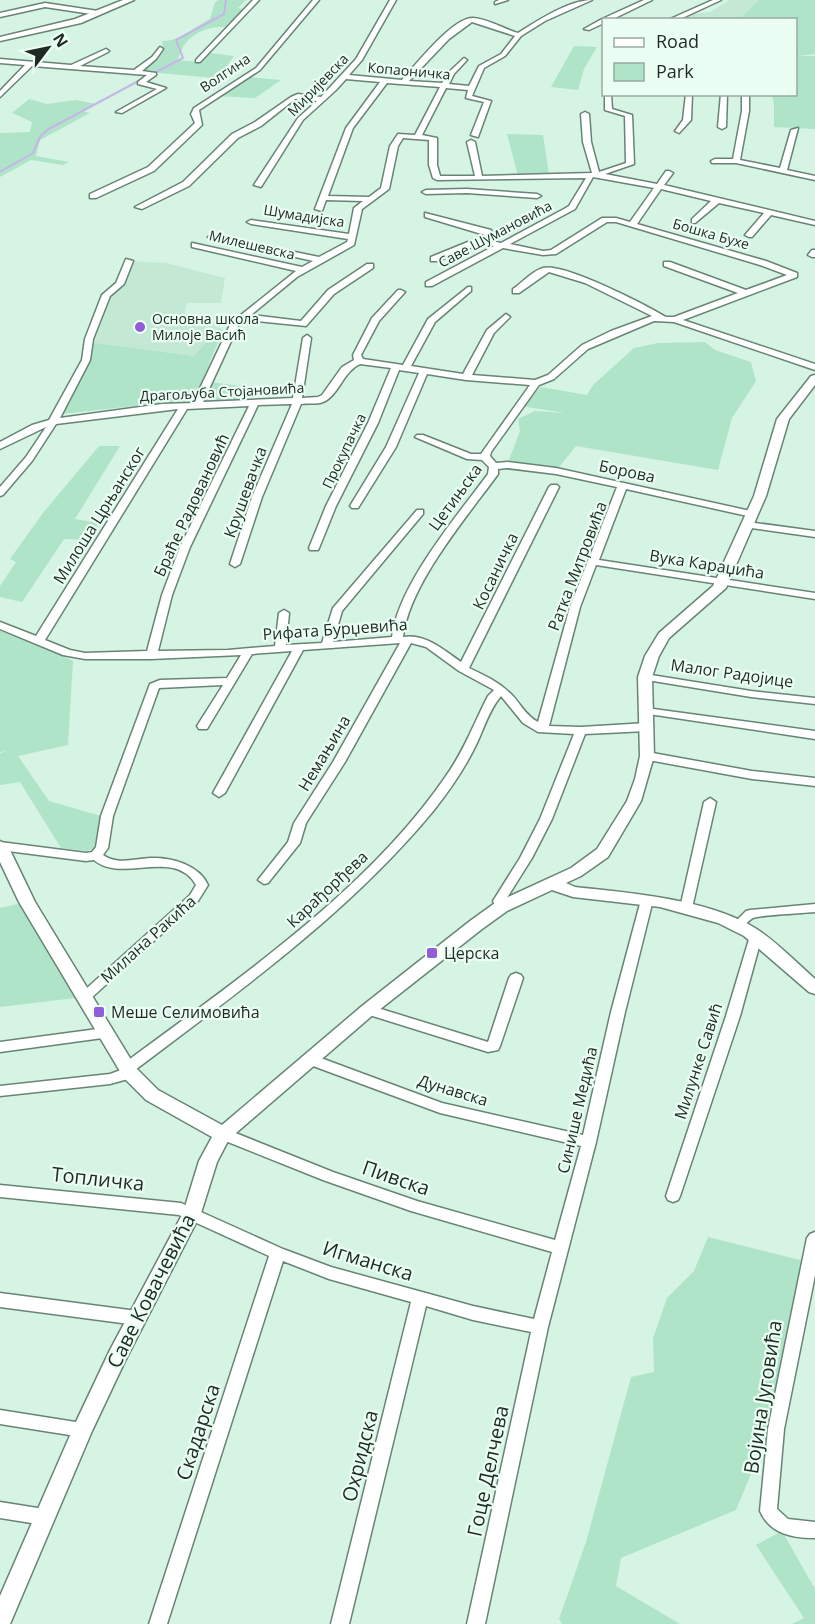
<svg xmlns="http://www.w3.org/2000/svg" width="815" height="1624" font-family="'Open Sans',sans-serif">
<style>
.built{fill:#c3e9d4}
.green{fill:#afe4c8}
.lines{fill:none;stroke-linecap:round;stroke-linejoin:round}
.stream{stroke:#c6b6e7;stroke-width:2}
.minor-casing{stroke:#688475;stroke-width:3}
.tertiary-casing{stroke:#688475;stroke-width:3}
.minor{fill:#fff;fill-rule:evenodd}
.tertiary{fill:#fff;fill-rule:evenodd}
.poi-dot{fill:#905ed8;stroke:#ebfef3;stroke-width:2}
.labels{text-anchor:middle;stroke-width:4.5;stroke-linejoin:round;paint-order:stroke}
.far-street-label{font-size:14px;fill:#1e2a23;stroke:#ebfef3}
.far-poi-label{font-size:14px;fill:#1e2a23;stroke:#ebfef3;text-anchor:start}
.street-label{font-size:16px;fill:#1e2a23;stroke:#ebfef3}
.poi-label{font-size:16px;fill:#1e2a23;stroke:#ebfef3;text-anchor:start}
.near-street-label{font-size:20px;fill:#1e2a23;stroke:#ebfef3}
</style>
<rect width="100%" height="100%" fill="#d5f4e3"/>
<path class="built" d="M730 0H759L743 16 753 19 680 20 692 14 710 12Z
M129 261 166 263 225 278 221 303H187L184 315 208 318 219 328 195 356 89 342 106 295 120 284Z"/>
<path class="green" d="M219 0H246L238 8 247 10 231 27C215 26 197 29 186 43 181 48 181 55 177 60L198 62 210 53 234 56 227 66 213 78 138 71 163 49 162 41C181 41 194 27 210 19L215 2Z
M759 0H815V54L798 56H815V129L774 127V104L772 95 796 94V20L753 19 742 17Z
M574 46 597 47 584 69 578 90 551 87Z
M247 77 281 80 255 98 216 96Z
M29 99 47 104 76 100 96 104 81 111 90 113 40 140 36 156 69 162 63 165 31 160 0 177V133L30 132 32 122 12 113Z
M507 134 543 135 549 174 518 176Z
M219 328 223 330 202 381 249 387 247 400 160 403 62 414 86 360 89 342 194 356Z
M705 342 715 350 751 362 756 381 732 418 718 470 576 446 556 471 507 465 520 431 518 419 535 411 565 413 521 406 541 387 587 395 593 385 634 348 658 343Z
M99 446H120L75 519 99 523 88 540 64 539 22 602 0 597V586L16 562 10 559 43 513Z
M0 631 34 642 73 661 68 745 18 756 49 801 101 816 94 848 87 851 61 848 20 782 0 785V753L7 751 0 752Z
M27 902 84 997 0 1007V908Z
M708 1237 808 1262 776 1429 757 1435 751 1474 736 1510 621 1558 616 1586 680 1624H562L559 1619 586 1542 631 1377 654 1372 653 1338 667 1298 694 1271Z
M782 1531 815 1589V1624H792L804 1618 756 1545Z"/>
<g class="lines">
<path class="stream" d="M156 72 183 58 176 40 224 14 226 0
M0 172 33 153 40 137 47 130 144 78"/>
<g class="minor-casing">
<path id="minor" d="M253 0H259L200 62H196V60Z
M313 0H319L260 70 199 110 202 125 154 171 96 198H90V194L148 167 195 123 191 114 194 108 256 68Z
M390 0H396L362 60 349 75 402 80C415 66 453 17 473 18 488 19 504 29 518 33 537 21 569 0 592 0L545 21 521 36 505 56 484 68 472 96 491 101 478 137 471 135 484 102 466 98 468 90 446 88 422 135 437 138V165L440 176H475L467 142 471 140 475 142 482 176 592 173 583 142 581 114 585 112 589 114 591 142 599 172 626 163 625 116 605 110V94H611L612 109 632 115 634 164 605 174 657 184 666 171H669L673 173 664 185 815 221V225L771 215 752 237H749L745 235 764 213 719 203 695 223H692V219L711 201 661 189 637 224 766 261 797 273V277L683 320 815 364V370L674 322 654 321 588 349 554 379 539 385 491 452 490 456 496 463 507 462 556 468 755 512V516L752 517 626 489 599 560 815 593V599L596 565 580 607 549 726 581 727 647 723 653 727 647 731 585 734 552 819 532 858 505 901 507 907 505 910H497L493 901 520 858 540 819 574 734 538 732 523 723 501 696C488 711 483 732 474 749 463 771 449 791 434 810 349 913 241 990 135 1070L137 1073 135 1077 110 1084 0 1096V1086L110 1074 121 1070 122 1065C234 981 366 893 446 776 464 751 474 723 488 696L494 690 459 671 426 647 411 643 345 762 306 823 300 843 268 883 264 884 258 880 288 842 294 823 333 762 400 643 303 650 225 793 219 797 213 793 292 651 252 654 207 729H199L197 726 223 685 159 688 113 816 108 848 103 855C117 865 134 859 150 858 172 857 199 865 208 885L198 901 89 1000H79L77 997 190 895 196 885C175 847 121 884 94 860L86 861 0 850V842L86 853 92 852 96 847 101 816 150 684 160 680 227 678 241 655 151 659H85L63 655 0 629V622L36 636 178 409 56 424 32 461 3 495 0 496V487L26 457 46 427 0 449V442L32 425 49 420 82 360 85 339 102 295 116 283 126 259 133 261 124 284 110 296 93 339 90 360 60 418 162 404 193 403 231 323 296 271 192 247V243L302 267 313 261 208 237 212 235 319 257 347 242 348 239 251 224 247 222 251 220 349 234 354 208 363 201 326 200 322 211 315 209 346 128 380 82 346 79 336 90 303 120 261 187 254 185 298 118 317 101 295 99 261 126 238 138 189 186 142 209 135 207 183 182 232 134 255 122 291 97 298 94 321 97 356 59ZM472 22 515 36 501 54 479 66 469 86 449 84 454 74 467 60 464 58 449 72 442 83 409 81 449 39ZM387 83 440 87 415 135 398 134 390 146 381 188 369 197 328 196 353 128ZM403 138 429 140V165L433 178 437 180 586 178 569 206 564 209 501 243 487 240 493 236 491 230 425 213V217L485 235 431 257V261H437L480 244 494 246 426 282V286H432L503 248 543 255 556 254 607 222H616L760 265 787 275 746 290 670 262H664V266L738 293 674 317H666C646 305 563 262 543 268 532 271 522 283 513 289V293H519L549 272 585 283 652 316 611 331 582 345 548 375 535 380 472 375 494 333 510 317 506 314 487 330 463 374 411 366 435 322 471 291V287H468L428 319 403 365 363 359 361 355 379 321 405 292 401 290H398L372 318 353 355 354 360 342 367 322 395 318 397 302 398 311 338 307 335 303 338 293 398 203 402 238 326 246 320 306 326 334 294 373 268V264H367L328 290 301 321 251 315 297 277 354 245 362 209 389 189 398 146ZM593 177 654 188 630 222 616 218H602L551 250 543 251 510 244 575 209ZM360 364 391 368 368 423 326 506 309 548 310 550H318L319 548 336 506 378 423 399 370 419 373 386 447 350 506 352 508H358L396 447 427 374 466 380 530 385 481 454H471L423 435H417L415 437 467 459 482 460 489 467 488 474C457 516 398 585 392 637L333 642 342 611 423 514V510H417L333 608 322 643 286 645 289 613 284 610 279 613 275 646 228 650 158 651 172 595 190 547 258 405 292 404 252 497 230 564 235 567 240 564 262 497 301 404C307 403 314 404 320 403 338 399 342 372 360 364ZM249 406 180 547 162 595 147 651 85 653 70 650 45 640 187 409ZM507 468 556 474 617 487 570 607 538 722C526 716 520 703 511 694 499 682 484 675 469 668L559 487 557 485H551L549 487 461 662C444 650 425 633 403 637 409 584 467 517 498 474V469Z
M499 0H508L495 4V2Z
M644 0H652L611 20H604V23L589 30 584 29 602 19Z
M713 0H721L678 20H668Z
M45 3 98 11 101 13 98 15 45 7 0 17V13Z
M160 47 163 49 156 59 142 71 156 73V75L146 82 166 88 122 113 116 112 157 89 138 84V82L147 75 32 66 0 97V91L25 65 0 63V59L71 65 106 49 109 51 108 52 80 66 134 70 152 57Z
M686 94H692L691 120 679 133 675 131 683 120Z
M721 94H727L726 127 722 129 718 127Z
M742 94H749V111L740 160 780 168 791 130 798 128 787 170 815 176V180L736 163H712L711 161 715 159H733L742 111Z
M467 189 537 194 541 196 537 198 467 193 426 194 422 192 426 190Z
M812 250H815V257H812L808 255Z
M748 522 815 531V537L744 527 743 525Z
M645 674 751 691 815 698V704L751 697 641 679 639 677 641 675Z
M646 708 815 731V739L642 713 640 711 642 709Z
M647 752 752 771 815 778V786L752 779 643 759 641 756 643 753Z
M710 798 716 802 692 908 686 912 680 908 704 802Z
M647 896 653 900 625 1012 596 1142 548 1327 485 1624H467L531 1332 473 1320 426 1306 349 1624H331L411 1302 329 1279 283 1261 167 1624H149L269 1256 179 1215 0 1197V1185L181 1203 283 1249 331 1267 473 1306 534 1319 552 1252 411 1211 323 1180 218 1138 216 1134 218 1130 223 1128 333 1172 417 1201 555 1240 581 1146 440 1113 305 1063 303 1059 305 1055 310 1054 442 1103 583 1135 611 1012 641 900Z
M815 904V912C804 913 761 915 753 918 745 922 745 931 733 928L732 925 746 911 750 910Z
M756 931 761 933 762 936 740 1016 680 1196 678 1200 673 1202 668 1200 666 1196 726 1016 750 936 751 933Z
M516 973 521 975 523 978 500 1046 498 1050 488 1052 363 1013 361 1010 363 1007 368 1005 488 1042 509 978 511 975Z
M105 1028 110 1029 112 1033 110 1037 0 1052V1042Z
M815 1232V1275L784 1429 777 1509 788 1519 815 1522V1538C792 1538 770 1534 760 1511L768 1429 807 1238 810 1234Z
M0 1293 137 1311 143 1313 145 1318 143 1323 137 1325 0 1307Z
M0 1410 82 1423 88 1425 90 1430 88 1435 82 1437 0 1424Z
M0 1502 44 1509 50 1511 53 1517 50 1523 44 1525 0 1518Z"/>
</g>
<g class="tertiary-casing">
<path id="tertiary" d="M123 0H134L81 23 0 41V37L75 19Z
M815 375V385L789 419 766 496 726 588 669 638 659 656 652 677 654 756 641 801 608 857 581 876 566 883 575 887C630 893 708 899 755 928 776 941 796 962 815 979V994L809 992 744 936 718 923 660 907 573 897 552 890 507 911 482 929 374 1014 229 1139 217 1162 201 1213 125 1361 92 1431 10 1624H0V1596L75 1424 110 1350 183 1213 199 1161 212 1137 146 1100 124 1078 19 902 0 862V841L8 846 35 902 136 1068 158 1090 222 1125 362 1006 470 921 495 903 571 868 597 849 627 801 635 779 640 756 638 677 645 656 659 633 713 586 754 496 777 419 811 376Z"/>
</g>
<use href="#minor" class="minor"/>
<use href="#tertiary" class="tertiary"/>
</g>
<g class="poi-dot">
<circle cx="140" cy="327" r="6"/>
<rect x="426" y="947" width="12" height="12" rx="3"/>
<rect x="93" y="1006" width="12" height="12" rx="3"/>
</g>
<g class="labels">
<g class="far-street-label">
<text transform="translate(409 71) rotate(5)" y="5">Копаоничка</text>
<text transform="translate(225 73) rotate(-34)" y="5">Волгина</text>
<text transform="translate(318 85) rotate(-46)" y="5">Миријевска</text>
<text transform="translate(304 216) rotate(9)" y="5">Шумадијска</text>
<text transform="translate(495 234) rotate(-28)" y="5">Саве Шумановића</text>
<text transform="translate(711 234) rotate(16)" y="5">Бошка Бухе</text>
<text transform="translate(252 245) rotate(13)" y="5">Милешевска</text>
<text transform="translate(222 392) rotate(-3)" y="5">Драгољуба Стојановића</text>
<text transform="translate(344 451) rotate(-64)" y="5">Прокупачка</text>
</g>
<g class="far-poi-label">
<text x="152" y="324">Основна школа<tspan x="152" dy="16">Милоје Васић</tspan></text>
</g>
<g class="street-label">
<text transform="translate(627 471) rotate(12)" y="6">Борова</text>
<text transform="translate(245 492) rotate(-70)" y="6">Крушевачка</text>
<text transform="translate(455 497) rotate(-54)" y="6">Цетињска</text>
<text transform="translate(191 505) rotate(-65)" y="6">Браће Радовановић</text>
<text transform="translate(99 515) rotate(-58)" y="6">Милоша Црњанског</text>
<text transform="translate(707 564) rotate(9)" y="6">Вука Караџића</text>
<text transform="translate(577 566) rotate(-69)" y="6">Ратка Митровића</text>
<text transform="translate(495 571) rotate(-64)" y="6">Косаничка</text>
<text transform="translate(335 629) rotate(-4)" y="6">Рифата Бурџевића</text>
<text transform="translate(732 673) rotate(8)" y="6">Малог Радојице</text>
<text transform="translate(324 753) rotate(-59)" y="6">Немањина</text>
<text transform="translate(327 889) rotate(-43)" y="6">Карађорђева</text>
<text transform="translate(148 939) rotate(-42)" y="6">Милана Ракића</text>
<text transform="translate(698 1061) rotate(-72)" y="6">Милунке Савић</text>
<text transform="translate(453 1090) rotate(17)" y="6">Дунавска</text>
<text transform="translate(577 1110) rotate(-77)" y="6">Синише Медића</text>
</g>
<g class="poi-label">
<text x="444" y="959">Церска</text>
<text x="111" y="1018">Меше Селимовића</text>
</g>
<g class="near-street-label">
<text transform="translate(396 1178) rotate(19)" y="7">Пивска</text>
<text transform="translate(98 1179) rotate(6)" y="7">Топличка</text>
<text transform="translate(368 1261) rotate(17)" y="7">Игманска</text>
<text transform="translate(151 1291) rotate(-63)" y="7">Саве Ковачевића</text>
<text transform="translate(763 1397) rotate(-81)" y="7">Војина Југовића</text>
<text transform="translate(198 1432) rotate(-72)" y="7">Скадарска</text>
<text transform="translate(360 1456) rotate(-76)" y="7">Охридска</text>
<text transform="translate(488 1471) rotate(-78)" y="7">Гоце Делчева</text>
</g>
</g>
<rect x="602" y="18" width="195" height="78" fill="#ebfef3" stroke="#99a9a0" stroke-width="1.5"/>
<rect x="614" y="38" width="30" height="9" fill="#ffffff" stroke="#99a9a0" stroke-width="1.5"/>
<text x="656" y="48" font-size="18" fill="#1e2a23">Road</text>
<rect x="614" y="63" width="30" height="18" fill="#afe4c8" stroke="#99a9a0" stroke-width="1.5"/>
<text x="656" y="78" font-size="18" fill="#1e2a23">Park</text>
<g transform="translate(48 48) rotate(58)" stroke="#ebfef3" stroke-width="4.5" paint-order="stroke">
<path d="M0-4.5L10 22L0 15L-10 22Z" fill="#1e2a23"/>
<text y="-9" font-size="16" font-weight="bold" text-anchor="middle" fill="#1e2a23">N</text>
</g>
</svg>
